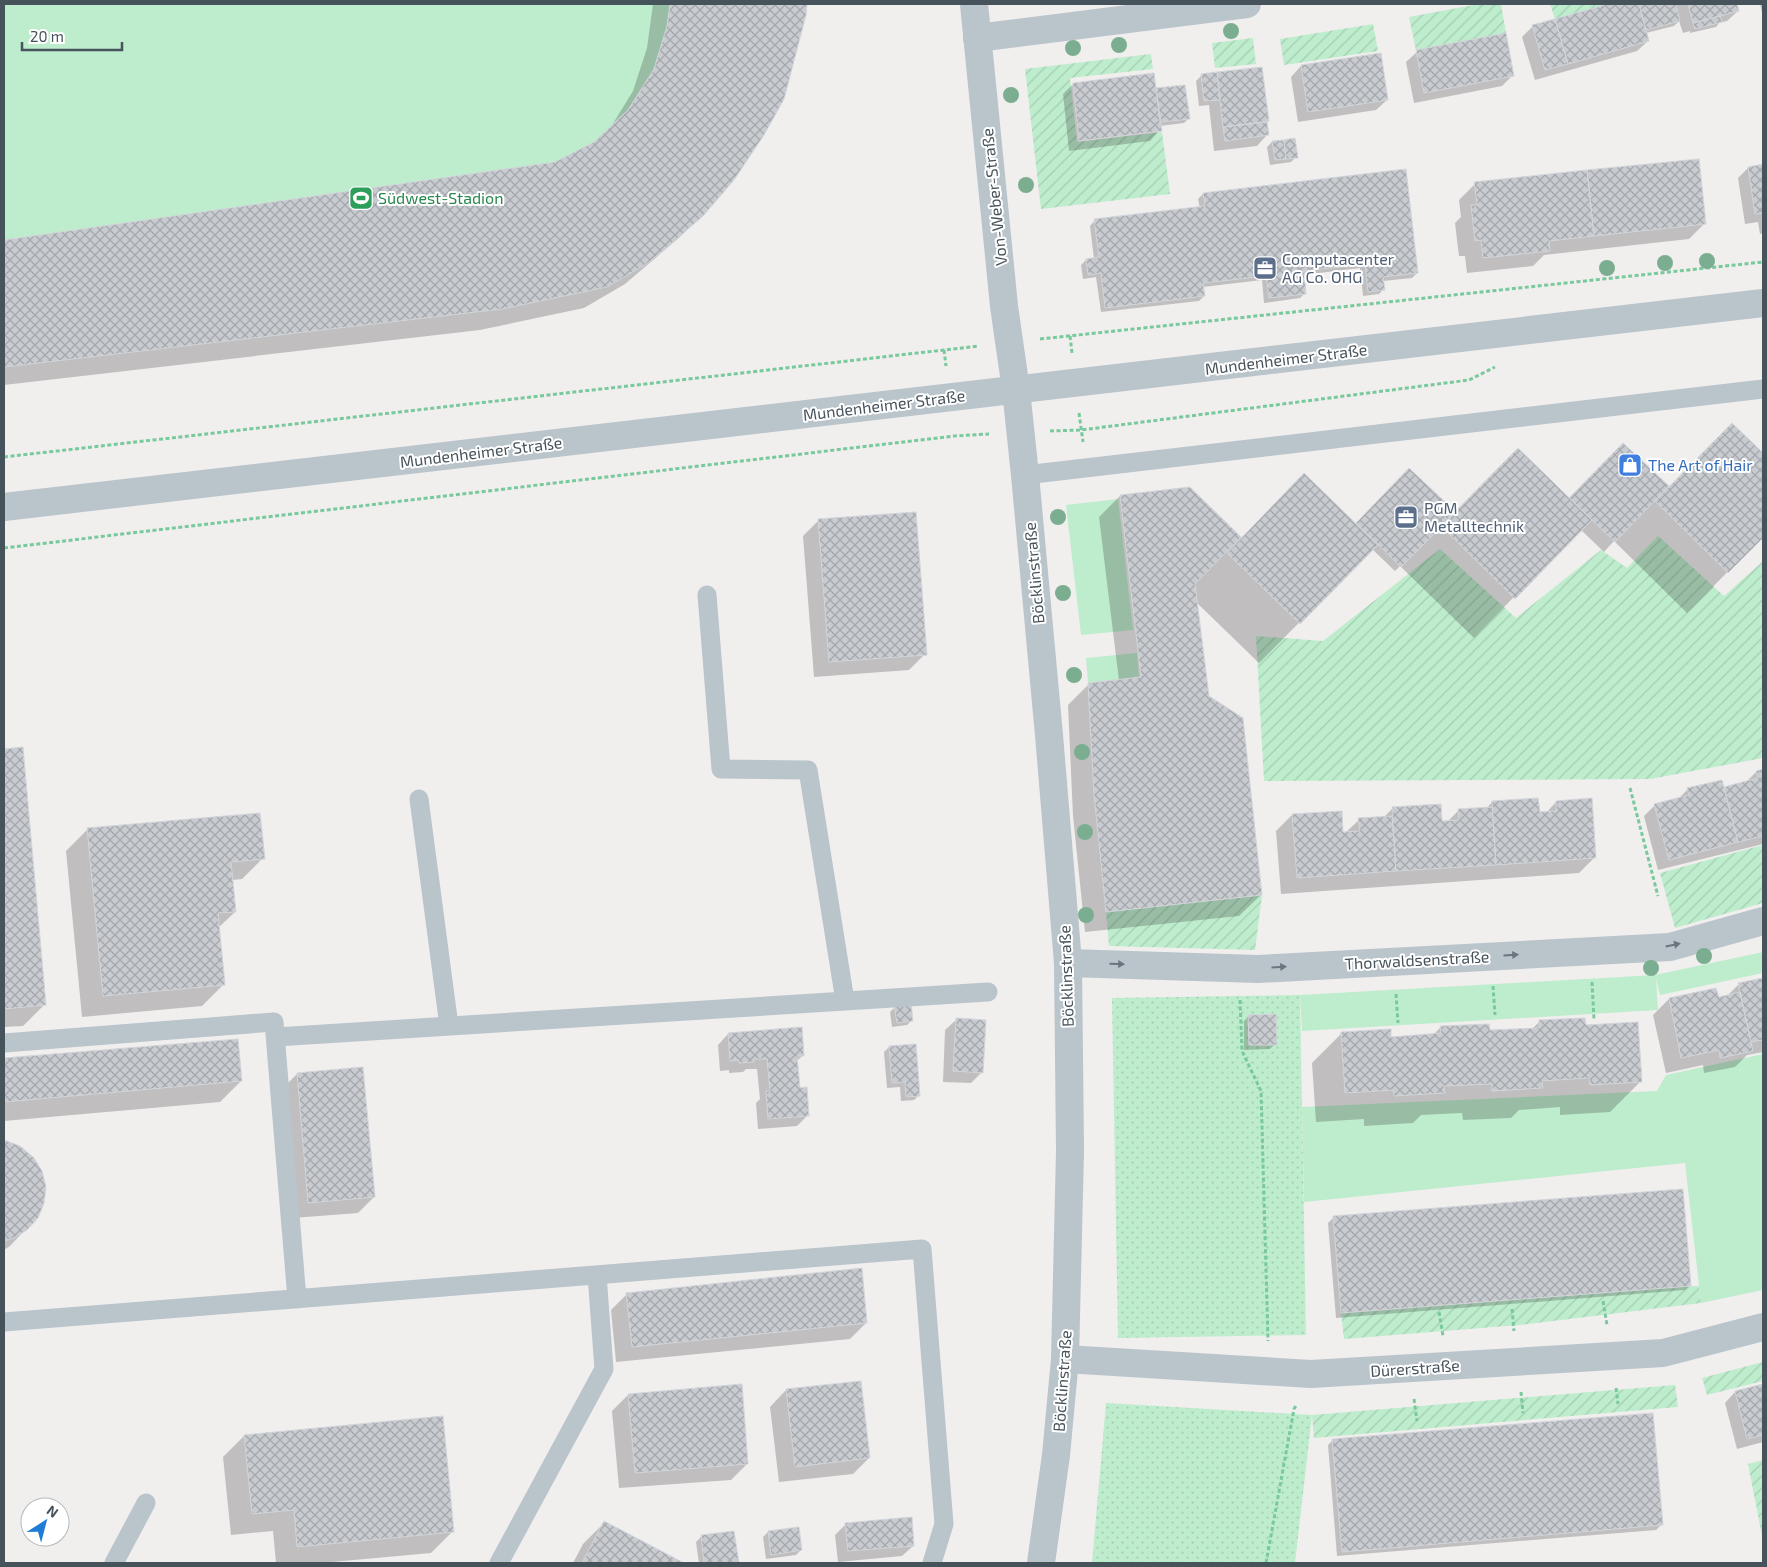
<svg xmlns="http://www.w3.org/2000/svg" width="1767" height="1567" font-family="'Exo 2',sans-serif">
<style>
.grass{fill:#beedcd}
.park{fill:url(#park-dots)}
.garden{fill:url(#garden-furrows)}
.shadow{fill:#0003}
.building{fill:url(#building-cross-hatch);stroke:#d2d5da}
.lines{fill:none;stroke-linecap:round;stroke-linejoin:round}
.path{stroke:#78c99c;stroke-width:3;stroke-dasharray:4 2.5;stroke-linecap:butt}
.service{stroke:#bac4cb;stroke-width:19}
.minor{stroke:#bac4cb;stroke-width:28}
.tertiary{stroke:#bac4cb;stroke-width:28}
.tree{fill:#7bae90}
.oneway{fill:#6a757d}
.labels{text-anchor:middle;stroke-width:4;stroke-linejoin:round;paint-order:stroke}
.street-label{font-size:16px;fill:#47535b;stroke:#fff}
.leisure-label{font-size:16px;fill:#27864d;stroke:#fff;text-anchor:start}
.service-label{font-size:16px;fill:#4e5e75;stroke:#fff;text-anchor:start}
.shop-label{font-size:16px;fill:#366cbe;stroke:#fff;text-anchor:start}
</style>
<defs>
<pattern id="park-dots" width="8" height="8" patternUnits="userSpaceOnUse" patternTransform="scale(1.25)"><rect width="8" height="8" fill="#beedcd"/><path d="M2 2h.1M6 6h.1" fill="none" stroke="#a5cdb2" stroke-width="1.8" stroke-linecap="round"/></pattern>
<pattern id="garden-furrows" width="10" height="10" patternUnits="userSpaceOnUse" patternTransform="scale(1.25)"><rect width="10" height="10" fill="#beedcd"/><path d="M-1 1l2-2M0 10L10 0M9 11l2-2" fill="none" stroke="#a5cdb2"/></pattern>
<pattern id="building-cross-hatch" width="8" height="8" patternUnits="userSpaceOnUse" patternTransform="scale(1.25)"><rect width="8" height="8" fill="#c8ccd1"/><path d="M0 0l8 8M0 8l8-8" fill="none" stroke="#a4a8ad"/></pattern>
</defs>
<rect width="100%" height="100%" fill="#f1eeee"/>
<path class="grass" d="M4 4H807L806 15 784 99 703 216 648 263 607 287 502 309 4 367Z
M1118 499 1133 630 1081 635 1066 505Z
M1137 653 1139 678 1088 683 1086 658Z
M1763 952V973L1660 995 1656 979 1658 1010 1302 1031 1300 995 1655 975Z
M1763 1054V1290L1701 1303 1685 1163 1304 1202 1302 1107 1657 1091 1666 1075Z"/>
<path class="park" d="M1300 995 1306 1335 1118 1338 1112 998Z
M1106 1403 1312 1415 1295 1563H1092Z"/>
<path class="garden" d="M1479 4H1501L1506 33 1416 50 1409 17Z
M1550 4H1608L1555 19Z
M1373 24 1378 51 1284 65 1280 39Z
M1253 38 1256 64 1215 68 1212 43Z
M1151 54 1153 69 1070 78 1077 142 1162 132 1170 194 1041 209 1025 69Z
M1658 536 1724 596 1763 561V758L1650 779 1264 781 1256 636 1323 641 1440 549 1516 618 1601 550 1627 568Z
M1763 845V903L1675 928 1660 873Z
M1262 895 1255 950 1109 946 1106 912Z
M1691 1286H1699L1701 1303 1519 1325 1344 1339 1341 1313Z
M1763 1362V1381L1707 1395 1702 1378Z
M1675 1385 1678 1407 1314 1438 1312 1415Z
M1763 1460V1541L1748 1464Z"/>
<path class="shadow" d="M653 4H806L804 14 702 215 680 237 625 284 584 308 480 330 4 385V242L555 163 594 143 609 130 633 91 647 48Z
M1612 4H1736L1738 11 1727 21 1719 23 1716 27 1690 33V31L1683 33 1679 21 1674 26 1646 33 1648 41 1637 51 1535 80 1522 37 1533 26Z
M1760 4H1763V17Z
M1417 52 1513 75 1502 86 1414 103 1406 62Z
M1301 66 1387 100 1376 110 1298 122 1291 77Z
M1261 69 1268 121 1266 123 1267 135 1257 146 1214 151 1209 105 1199 106 1196 81 1201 76Z
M1073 84 1155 91 1189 118 1184 123 1160 126V130L1150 141 1069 151 1063 94Z
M1272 142 1296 157 1291 162 1270 165 1267 147Z
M1763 166V233L1760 234 1758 222 1745 224 1738 178 1748 168Z
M1475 184 1705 223 1689 239 1544 255 1533 266 1467 273 1465 256H1459L1455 223 1461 217 1459 200Z
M1203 194 1417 273 1412 278 1383 281 1384 289 1379 294 1363 296 1360 268 1303 275 1305 293 1300 298 1264 303 1262 280 1203 287 1204 296 1199 301 1101 312 1096 277 1083 279 1081 265 1086 260 1094 259 1090 226 1095 220 1200 208 1198 199Z
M1732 424 1763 455V536L1687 613 1614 541 1604 552 1580 529 1474 638 1400 566 1395 571 1372 549 1259 663 1196 602 1208 697 1261 895 1239 916 1085 932 1073 816 1068 705 1089 684 1119 681 1099 517 1120 496 1190 488 1241 539 1356 525 1409 470 1455 513 1569 499 1623 445 1669 488Z
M819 520 925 654 909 670 814 677 803 536Z
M22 749 44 1005 23 1026 4 1027V750Z
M1763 770V844L1658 870 1644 816 1655 805 1678 799 1687 790 1721 781 1723 788 1746 782 1756 772Z
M1537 799 1539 813H1546L1556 802 1595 857 1579 873 1281 894 1276 831 1292 815 1342 834 1345 833 1359 820 1383 818 1392 809 1440 805 1441 822H1447L1459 810 1486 809 1492 802Z
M87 830 263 858 242 879 232 880 235 912 218 928 223 985 202 1006 82 1017 66 851Z
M1763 979V1052L1747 1055 1735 1067 1704 1073 1703 1065 1666 1073 1653 1015 1669 999 1718 998 1727 996 1739 984Z
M895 1007 912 1020 907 1025 892 1027 890 1012Z
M1249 1016 1275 1044 1270 1049 1244 1050V1021Z
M956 1020 982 1072 971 1083 943 1082 945 1030Z
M1539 1022 1585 1026 1640 1082 1610 1112 1560 1115V1107L1519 1110 1511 1118 1463 1120 1462 1113 1421 1115 1413 1123 1364 1126V1119L1316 1122 1312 1063 1342 1033 1390 1038 1433 1035 1441 1027 1488 1031 1532 1029Z
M728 1034 803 1055 797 1061 799 1089 808 1115 797 1126 758 1129 756 1103 760 1099 757 1069H746L743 1072 729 1073V1070L720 1071 718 1045Z
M237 1040 241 1081 220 1102 4 1121V1060Z
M889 1047 919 1095 914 1100 901 1101 900 1087 887 1088 884 1052Z
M297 1074 374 1197 358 1213 293 1218 281 1090Z
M4 1141 20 1147 26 1229 10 1246 4 1250Z
M1333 1218 1690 1285 1685 1290 1336 1318 1328 1223Z
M627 1294 866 1323 850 1339 616 1362 611 1310Z
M1763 1385V1442L1737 1449 1725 1403 1735 1392Z
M786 1390 869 1458 853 1474 779 1482 770 1407Z
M628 1395 747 1464 731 1480 619 1488 612 1411Z
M244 1436 452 1532 431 1553 321 1563H276L273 1531 231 1535 223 1457Z
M1333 1440 1661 1525 1656 1530 1337 1556 1328 1445Z
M604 1523 681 1563H573L583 1544Z
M846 1524 913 1546 902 1556 838 1562 835 1535Z
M733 1532 738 1563H699L696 1542 701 1537Z
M768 1532 801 1550 796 1555 766 1559 763 1537Z"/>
<path class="building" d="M670 4H807L806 15 784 99 764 135 734 180 703 216 673 242 648 263 607 287 502 309 4 367V240L555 162 594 142 628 110 654 69 667 26Z
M1608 4H1639L1649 41 1568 64 1555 19Z
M1639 4H1676L1680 21 1646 30Z
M1688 4H1737L1739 11 1693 23Z
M1720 16 1722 22 1695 29 1693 23Z
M1555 19 1568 64 1545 70 1532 25Z
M1506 33 1514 76 1424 93 1416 50Z
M1381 53 1388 100 1308 112 1301 65Z
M1262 67 1269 121 1223 127 1217 72Z
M1217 72 1220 100 1204 101 1201 74Z
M1154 73 1162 131 1079 141 1073 83Z
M1185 85 1190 119 1160 122 1156 88Z
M1267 122 1269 135 1225 141 1223 127Z
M1295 138 1298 158 1286 159 1284 140Z
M1284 140 1286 159 1275 160 1272 141Z
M1699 159 1706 224 1594 236 1587 170Z
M1763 164V213L1755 214 1748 167Z
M1406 169 1418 273 1383 277 1385 290 1368 292 1365 264 1304 271 1306 294 1269 298 1266 276 1203 283 1205 296 1105 308 1101 273 1088 275 1086 259 1099 257 1094 219 1205 206 1203 193Z
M1587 170 1594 236 1549 241 1550 251 1483 258 1481 240 1475 241 1471 205H1477L1474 182Z
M1732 423 1763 453V538L1728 573 1655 501Z
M1623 443 1669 486 1615 542 1569 498Z
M1518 448 1592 520 1515 599 1441 526Z
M1409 468 1456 512 1401 567 1356 523Z
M1304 473 1378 545 1300 624 1227 553Z
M1190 487 1241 537 1195 584 1209 696 1243 718 1262 895 1106 912 1094 794 1088 683 1141 677 1120 495Z
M916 512 927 655 829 662 818 519Z
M23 747 46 1005 4 1009V749Z
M1763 769V836L1738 842 1724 787 1758 778 1756 771Z
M1722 780 1738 842 1669 860 1654 804 1689 795 1687 788Z
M1538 798 1540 812 1556 811V801L1592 798 1596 858 1496 865 1492 801Z
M1441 804 1442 821 1459 820 1458 809 1492 807 1496 865 1396 871 1392 807Z
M1342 811 1343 832 1360 831 1358 818 1392 816 1396 871 1297 878 1292 814Z
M260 813 265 859 231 862 236 912 218 913 225 985 103 996 87 828Z
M1763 978V1040L1751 1042 1738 983Z
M1716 988 1719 997 1740 992 1753 1051 1720 1058 1719 1050 1681 1058 1669 998Z
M911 1003 913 1021 897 1023 894 1005Z
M1276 1014 1277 1045H1249L1248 1015Z
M956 1018 986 1020 983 1073 953 1071Z
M1585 1018 1586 1025 1638 1022 1642 1082 1590 1085 1589 1078 1542 1081 1543 1088 1492 1091V1084L1444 1086 1445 1093 1394 1096 1393 1090 1345 1093 1341 1032 1391 1029V1037L1441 1033 1440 1026 1489 1024 1490 1030 1539 1028V1020Z
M802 1027 804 1056H797L800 1088 807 1087 809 1116 768 1119 766 1091H770L767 1059H754V1062L739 1063V1060L730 1061 728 1033Z
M238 1039 242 1081 4 1102V1058Z
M916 1044 920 1096 906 1097 905 1082 892 1083 889 1046Z
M363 1067 375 1197 308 1203 297 1073Z
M4 1140 20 1146 34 1158 42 1171 46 1187 44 1203 38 1218 27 1230 14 1238 4 1241Z
M1683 1189 1691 1286 1341 1313 1333 1216Z
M862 1268 867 1323 632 1347 626 1293Z
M861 1381 870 1458 795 1467 786 1389Z
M742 1384 748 1464 635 1473 628 1394Z
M1763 1384V1435L1747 1439 1735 1391Z
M1653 1413 1663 1525 1342 1552 1332 1439Z
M443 1416 454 1532 297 1547 294 1510 252 1514 244 1435Z
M912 1517 914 1546 848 1551 845 1523Z
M604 1521 684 1563H582Z
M799 1527 802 1550 771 1555 768 1531Z
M734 1531 739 1563H704L701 1535Z"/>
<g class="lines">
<path class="path" d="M1070 336 1072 353
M1040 339 1763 262
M944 350 946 366
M1079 413 1083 442
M1050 431 1081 430 1469 380 1495 367
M4 457 979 346
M4 548 954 436 989 434
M1630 788 1658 896
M1592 982 1594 1019
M1493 986 1495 1015
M1396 994 1398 1023
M1240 1000 1242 1051 1261 1091 1268 1341
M1603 1301 1607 1325
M1512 1309 1514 1331
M1439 1312 1443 1336
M1616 1388 1618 1404
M1521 1392 1523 1413
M1414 1399 1417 1421
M1266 1563 1294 1409 1297 1404"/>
<path class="service" d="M1025 475 1763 389
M707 595 721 769 808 770 845 1001
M419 799 449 1026
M276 1037 988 992
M4 1043 274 1022 297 1299
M4 1322 922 1249 944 1524 932 1563
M114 1563 146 1503
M499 1563 604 1369 597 1275"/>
<path class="minor" d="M977 38 1247 4
M1068 963 1258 969 1670 947 1763 921
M1065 1359 1311 1374 1663 1353 1763 1327"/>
<path class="tertiary" d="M974 4 1004 306 1016 390 1025 475 1049 735 1068 963 1070 1151 1065 1359 1056 1455 1041 1563
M4 507 1763 303"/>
</g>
<g class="tree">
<circle cx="1231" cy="31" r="8"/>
<circle cx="1119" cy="45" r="8"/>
<circle cx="1073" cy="48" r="8"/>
<circle cx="1011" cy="95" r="8"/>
<circle cx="1026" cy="185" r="8"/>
<circle cx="1707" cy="261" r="8"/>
<circle cx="1665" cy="263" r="8"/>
<circle cx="1607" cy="268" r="8"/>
<circle cx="1058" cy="517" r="8"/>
<circle cx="1063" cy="593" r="8"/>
<circle cx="1074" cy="675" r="8"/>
<circle cx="1082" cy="752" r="8"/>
<circle cx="1085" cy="832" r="8"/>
<circle cx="1086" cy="915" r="8"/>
<circle cx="1704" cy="956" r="8"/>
<circle cx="1651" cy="968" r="8"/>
</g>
<defs><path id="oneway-solid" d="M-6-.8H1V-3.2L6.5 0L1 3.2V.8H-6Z" transform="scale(1.25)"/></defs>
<g class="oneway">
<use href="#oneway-solid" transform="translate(1673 945) rotate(-12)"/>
<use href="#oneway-solid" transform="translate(1511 955) rotate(-3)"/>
<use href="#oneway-solid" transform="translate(1117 964) rotate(2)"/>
<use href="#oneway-solid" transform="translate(1279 967) rotate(-3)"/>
</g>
<defs>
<g id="stadium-square" transform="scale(1.25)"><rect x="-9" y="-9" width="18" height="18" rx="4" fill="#2e9e5b" stroke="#fff"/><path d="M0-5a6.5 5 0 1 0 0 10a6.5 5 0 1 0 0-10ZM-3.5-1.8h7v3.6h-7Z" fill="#fff"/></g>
<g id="office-square" transform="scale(1.25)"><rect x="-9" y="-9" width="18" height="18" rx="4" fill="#5c6f8a" stroke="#fff"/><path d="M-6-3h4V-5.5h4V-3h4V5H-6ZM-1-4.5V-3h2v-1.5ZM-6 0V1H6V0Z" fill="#fff"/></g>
<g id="shop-square" transform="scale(1.25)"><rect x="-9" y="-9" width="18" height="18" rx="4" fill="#3f7fe0" stroke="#fff"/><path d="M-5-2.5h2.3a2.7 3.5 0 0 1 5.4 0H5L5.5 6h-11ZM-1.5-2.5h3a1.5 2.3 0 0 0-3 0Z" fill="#fff"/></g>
</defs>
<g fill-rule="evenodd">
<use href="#stadium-square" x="361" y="198"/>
<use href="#office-square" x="1265" y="268"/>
<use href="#shop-square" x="1630" y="465"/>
<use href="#office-square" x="1406" y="517"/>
</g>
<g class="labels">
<g class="street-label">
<text transform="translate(994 197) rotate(-96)" y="6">Von-Weber-Straße</text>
<text transform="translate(1286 359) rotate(-7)" y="6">Mundenheimer Straße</text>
<text transform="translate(884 405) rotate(-7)" y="6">Mundenheimer Straße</text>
<text transform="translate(481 452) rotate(-7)" y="6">Mundenheimer Straße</text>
<text transform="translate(1034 573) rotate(-95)" y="6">Böcklinstraße</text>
<text transform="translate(1417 960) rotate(-3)" y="6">Thorwaldsenstraße</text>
<text transform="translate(1066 976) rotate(-92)" y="6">Böcklinstraße</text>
<text transform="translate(1415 1368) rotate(-4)" y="6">Dürerstraße</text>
<text transform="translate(1062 1381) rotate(-86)" y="6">Böcklinstraße</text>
</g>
<g class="leisure-label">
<text x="378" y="204">Südwest-Stadion</text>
</g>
<g class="service-label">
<text x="1282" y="265">Computacenter<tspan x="1282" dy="18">AG Co. OHG</tspan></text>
<text x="1424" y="514">PGM<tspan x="1424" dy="18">Metalltechnik</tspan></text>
</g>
<g class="shop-label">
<text x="1648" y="471">The Art of Hair</text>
</g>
</g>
<rect width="1767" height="1567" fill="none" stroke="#47535b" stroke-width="10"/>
<g transform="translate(45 1522) rotate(36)"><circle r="24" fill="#ffffff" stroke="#b5babd"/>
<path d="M0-4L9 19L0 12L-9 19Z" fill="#217cd8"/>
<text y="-8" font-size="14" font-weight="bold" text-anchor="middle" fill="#47535b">N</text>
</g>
<path d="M22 42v8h100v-8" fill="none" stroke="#47535b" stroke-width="2.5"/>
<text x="30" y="42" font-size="15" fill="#47535b" stroke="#ffffff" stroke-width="4" paint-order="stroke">20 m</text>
</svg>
